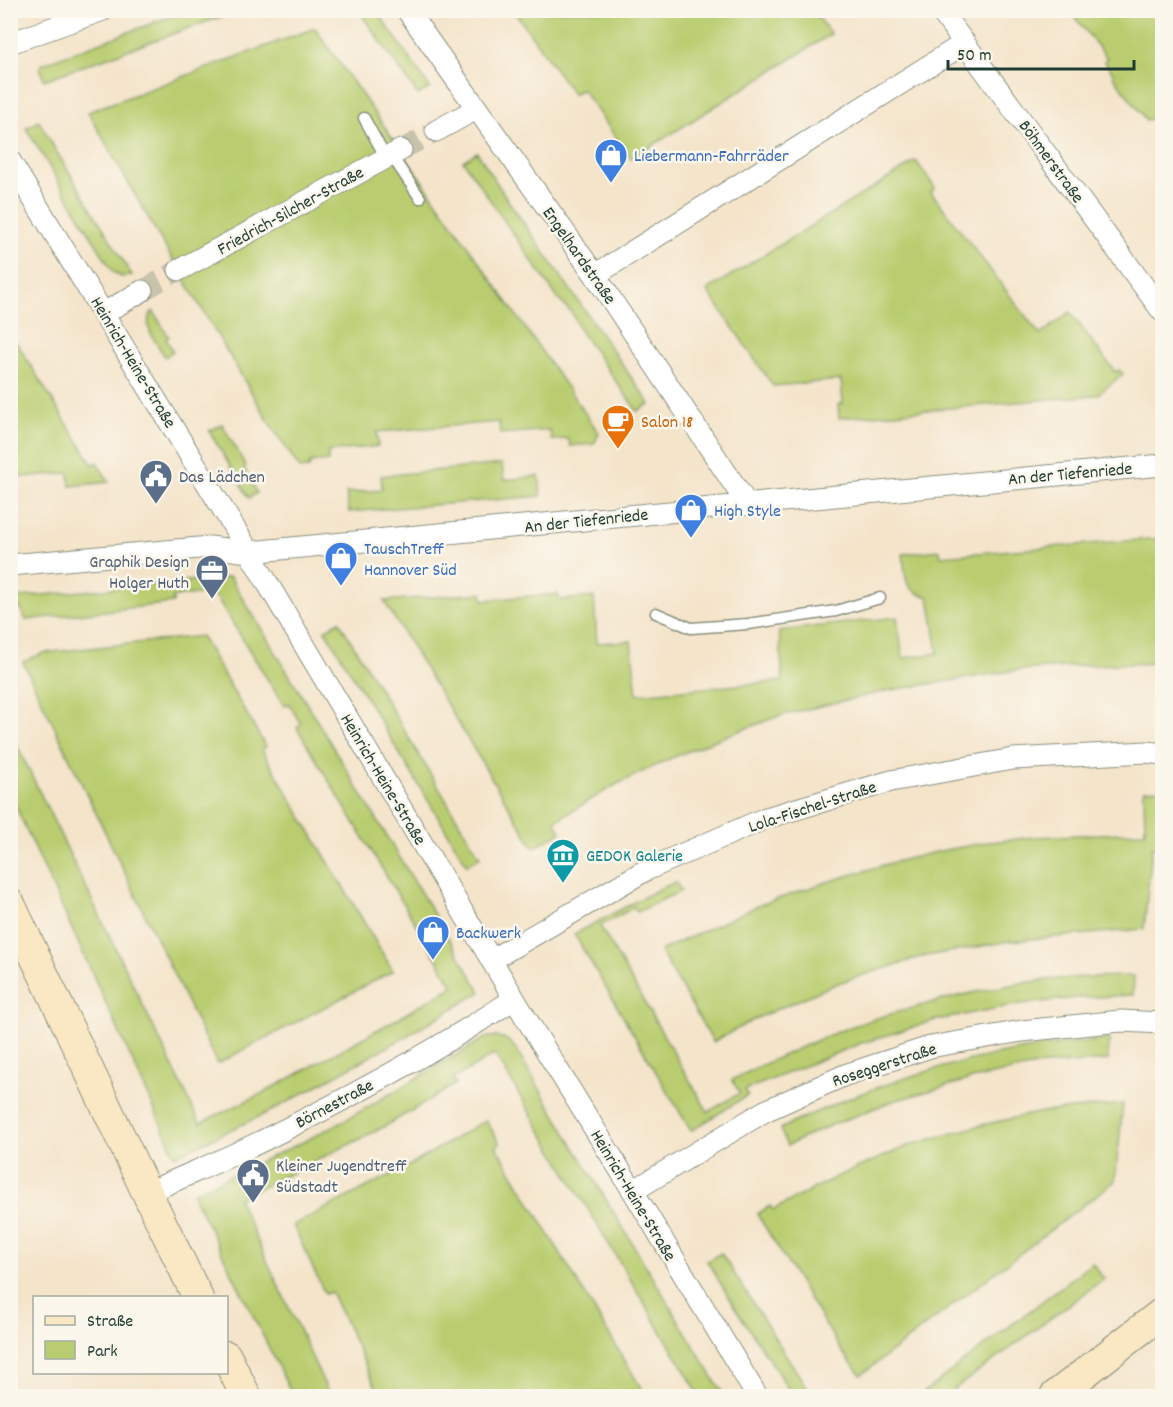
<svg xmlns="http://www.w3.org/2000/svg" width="1173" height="1407" font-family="Dekko,sans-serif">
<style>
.green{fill:#b9cd70;stroke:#6c8552;stroke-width:1.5}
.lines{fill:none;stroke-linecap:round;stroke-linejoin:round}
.street-tunnel{stroke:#c9c3ac;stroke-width:21;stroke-dasharray:21 10;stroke-linecap:butt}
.lane-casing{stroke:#8a907f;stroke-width:13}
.street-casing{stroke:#8a907f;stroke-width:23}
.secondary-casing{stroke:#8a907f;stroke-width:32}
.lane{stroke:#fff;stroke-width:10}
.street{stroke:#fff;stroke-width:21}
.secondary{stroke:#fae7c3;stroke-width:30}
.labels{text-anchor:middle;stroke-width:5;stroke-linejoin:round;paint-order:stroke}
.shop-label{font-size:18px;fill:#366cbe;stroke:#fbf7ec;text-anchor:start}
.street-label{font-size:18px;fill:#1f3d34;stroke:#fbf7ec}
.food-label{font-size:18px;fill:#c56008;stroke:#fbf7ec;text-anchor:start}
.service-label{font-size:18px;fill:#4e5e75;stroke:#fbf7ec;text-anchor:start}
.culture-label{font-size:18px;fill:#0d838f;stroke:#fbf7ec;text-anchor:start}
</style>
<rect width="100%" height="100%" fill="#fbf7ec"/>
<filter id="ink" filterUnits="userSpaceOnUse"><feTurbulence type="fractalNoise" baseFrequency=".0167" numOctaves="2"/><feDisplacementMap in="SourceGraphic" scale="12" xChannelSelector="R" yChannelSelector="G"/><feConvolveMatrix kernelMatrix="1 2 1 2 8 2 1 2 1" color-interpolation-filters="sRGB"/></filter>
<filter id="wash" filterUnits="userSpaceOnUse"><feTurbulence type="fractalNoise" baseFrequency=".008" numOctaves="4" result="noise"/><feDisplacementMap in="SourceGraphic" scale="24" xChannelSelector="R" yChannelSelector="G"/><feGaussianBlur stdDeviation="1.35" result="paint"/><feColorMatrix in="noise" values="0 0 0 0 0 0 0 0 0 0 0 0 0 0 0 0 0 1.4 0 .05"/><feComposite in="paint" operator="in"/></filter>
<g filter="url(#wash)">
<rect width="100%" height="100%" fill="#f4e4ca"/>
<path class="green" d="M188 10 237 11 44 80 40 67 42 64Z
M807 10 809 13 813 11 831 34 631 159 582 89 573 94 514 11Z
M359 11H377L430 88 418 95Z
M1070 11H1162V123L1148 119 1146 120 1113 76 1114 74 1104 61 1107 58Z
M315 28 599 433 594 444 570 446 569 439 551 440 550 430 500 434 499 422 377 432 378 446 328 452V461L310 463 309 468 300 469 270 424 154 228 88 112Z
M39 121 58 154 132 275 121 277 113 272 26 128Z
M477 152 507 199 650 404 637 411 579 329 572 313 559 300 463 161Z
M916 161 935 188 931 192 1040 335 1070 312 1115 372 1119 370 1123 374 1097 395 839 418 838 404H843L841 380 773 386 707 290Z
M153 311 169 337 166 339 173 351 165 357C157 343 140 326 153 311Z
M11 334 93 465 97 462 109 482 70 486 69 473 11 478Z
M222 424 246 466 244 468 257 493 249 498 209 431Z
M502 464 504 480 539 476 541 496 349 512 346 493 382 490 381 476Z
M1162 538V663L1090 665 1019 670 891 690 782 715 720 738 669 759 617 784 555 821 561 832 534 848 384 601 482 593 483 600 558 594 559 600 594 597 597 643 631 641 637 694 783 681 779 631 897 617 903 658 938 653 929 597C902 590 906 578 903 554L940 550 941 556Z
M230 577 481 992 398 1041 273 1110 175 1156 148 1095 11 796V733L200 1123 265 1092 397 1019 453 986 297 728 301 724 289 704 284 706 217 598C205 590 186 596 173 597V603L26 620 20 607 11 611V598Z
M339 621 480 857 467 865 325 630Z
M201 636 266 747 262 750 393 971 217 1064 23 662 43 653Z
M1162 789V848L1152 847 1144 929 1010 941 921 957 838 983 757 1018 713 1042 660 951 757 906 827 882 891 863 940 851 989 842 1035 837 1145 832 1144 790Z
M676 882 681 891 637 912 634 907 600 926 708 1112 740 1093 732 1080C772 1060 812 1041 853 1026 906 1008 961 994 1016 984 1055 977 1095 977 1134 976L1133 995 1077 998 1021 1004 936 1020 859 1044 745 1090 748 1095 691 1131 574 934 659 889Z
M489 1037C501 1036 508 1038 515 1048L724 1396H700L495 1054 453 1079 456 1084 389 1124 362 1138 238 1199 330 1396H293L192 1193 303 1142 351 1117 485 1038Z
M1109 1039 1108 1060 1035 1066 972 1079 893 1101 817 1131 787 1146 780 1129C858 1090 945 1062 1032 1048 1057 1044 1083 1042 1109 1039Z
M1123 1104 1115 1181 861 1375 843 1353 757 1214 770 1206 773 1210 838 1176 910 1145 982 1125 1042 1112Z
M486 1120 500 1144 496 1146 646 1396H380L331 1292 325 1294 293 1225 412 1164Z
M721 1253 807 1388 795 1396H793L736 1309 707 1261Z
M1092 1263 1104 1279 945 1396H919Z"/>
</g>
<g filter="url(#ink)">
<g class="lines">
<path class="street-tunnel" d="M401 150 436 131
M142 291 179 270"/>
<g class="lane-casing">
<path id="lane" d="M364 118 386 158
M391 155 420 198
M656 613 691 628 748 624 836 611 880 598"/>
</g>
<g class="street-casing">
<path id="street" d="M407 10 595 275 747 504
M940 10 1162 311
M10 43 103 10
M436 131 476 109
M10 161 249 552 524 1015 633 1191 757 1396
M179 270 401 150
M595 275 965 43
M104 313 142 291
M10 565 210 547 249 552 1162 465
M491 960 646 870 766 818 891 781 1013 759 1147 752 1162 754
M633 1191 765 1111 845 1075 930 1047 1022 1031 1121 1021 1162 1023
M147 1193C188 1174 231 1157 272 1136 355 1095 437 1050 514 999"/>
</g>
<g class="secondary-casing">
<path id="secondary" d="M10 904 147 1193 198 1298
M226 1356 246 1396
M1055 1396 1162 1313"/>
</g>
<use href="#lane" class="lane"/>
<use href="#street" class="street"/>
<use href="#secondary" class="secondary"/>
</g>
</g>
<defs>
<g id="shop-pin" transform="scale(1.725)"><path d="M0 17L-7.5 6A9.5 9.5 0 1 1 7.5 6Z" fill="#3f7fe0" stroke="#fbf7ec"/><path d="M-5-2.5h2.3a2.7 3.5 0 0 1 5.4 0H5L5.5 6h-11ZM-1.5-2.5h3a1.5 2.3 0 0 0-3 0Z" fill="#fff"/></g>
<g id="cafe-pin" transform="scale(1.725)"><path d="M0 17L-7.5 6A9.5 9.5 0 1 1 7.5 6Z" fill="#e8710a" stroke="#fbf7ec"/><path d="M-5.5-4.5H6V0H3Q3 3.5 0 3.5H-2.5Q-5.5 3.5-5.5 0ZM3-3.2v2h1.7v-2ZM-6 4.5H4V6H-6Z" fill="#fff"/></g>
<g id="civic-pin" transform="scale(1.725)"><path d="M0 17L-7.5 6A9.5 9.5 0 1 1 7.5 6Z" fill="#5c6f8a" stroke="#fbf7ec"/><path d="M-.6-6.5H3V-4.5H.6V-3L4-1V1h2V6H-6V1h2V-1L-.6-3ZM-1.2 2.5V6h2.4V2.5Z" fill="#fff"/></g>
<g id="office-pin" transform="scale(1.725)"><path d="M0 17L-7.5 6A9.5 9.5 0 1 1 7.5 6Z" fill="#5c6f8a" stroke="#fbf7ec"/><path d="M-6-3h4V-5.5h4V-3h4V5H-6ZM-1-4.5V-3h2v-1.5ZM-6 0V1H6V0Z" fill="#fff"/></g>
<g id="museum-pin" transform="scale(1.725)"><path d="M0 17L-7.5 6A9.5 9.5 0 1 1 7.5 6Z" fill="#0f9aa8" stroke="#fbf7ec"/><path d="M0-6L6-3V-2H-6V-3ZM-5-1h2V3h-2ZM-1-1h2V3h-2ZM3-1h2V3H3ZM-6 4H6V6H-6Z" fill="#fff"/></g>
</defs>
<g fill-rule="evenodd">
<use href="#shop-pin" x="611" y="155"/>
<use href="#cafe-pin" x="618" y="421"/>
<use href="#civic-pin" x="156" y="476"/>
<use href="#shop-pin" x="691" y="510"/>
<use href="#shop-pin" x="341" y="558"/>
<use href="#office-pin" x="212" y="571"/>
<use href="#museum-pin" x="563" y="855"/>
<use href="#shop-pin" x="433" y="932"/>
<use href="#civic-pin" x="253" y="1175"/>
</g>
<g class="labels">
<g class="shop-label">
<text x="634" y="161">Liebermann-Fahrräder</text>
<text x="714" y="516">High Style</text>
<text x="364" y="554">TauschTreff<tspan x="364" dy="21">Hannover Süd</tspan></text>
<text x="456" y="938">Backwerk</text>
</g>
<g class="street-label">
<text transform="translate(1052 161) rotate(54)" y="6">Böhmerstraße</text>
<text transform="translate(290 210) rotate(-29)" y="6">Friedrich-Silcher-Straße</text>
<text transform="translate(580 255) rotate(55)" y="6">Engelhardstraße</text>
<text transform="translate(134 362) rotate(59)" y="6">Heinrich-Heine-Straße</text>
<text transform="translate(1070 473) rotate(-5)" y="6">An der Tiefenriede</text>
<text transform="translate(586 520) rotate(-6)" y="6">An der Tiefenriede</text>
<text transform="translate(384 779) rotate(59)" y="6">Heinrich-Heine-Straße</text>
<text transform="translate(812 806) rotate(-18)" y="6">Lola-Fischel-Straße</text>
<text transform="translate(884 1064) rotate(-18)" y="6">Roseggerstraße</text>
<text transform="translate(334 1103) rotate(-28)" y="6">Börnestraße</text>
<text transform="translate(634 1195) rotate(59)" y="6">Heinrich-Heine-Straße</text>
</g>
<g class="food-label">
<text x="641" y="427">Salon 18</text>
</g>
<g class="service-label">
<text x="179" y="482">Das Lädchen</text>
<text x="189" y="567" text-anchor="end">Graphik Design<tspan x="189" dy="21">Holger Huth</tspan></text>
<text x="276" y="1171">Kleiner Jugendtreff<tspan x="276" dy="21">Südstadt</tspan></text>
</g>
<g class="culture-label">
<text x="586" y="861">GEDOK Galerie</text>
</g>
</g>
<rect width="1173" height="1407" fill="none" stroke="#fbf7ec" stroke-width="36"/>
<rect x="33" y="1296" width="195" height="78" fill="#fbf7ec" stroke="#a3ada2" stroke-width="1.5"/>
<rect x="45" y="1316" width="30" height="9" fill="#fae7c3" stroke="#a3ada2" stroke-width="1.5"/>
<text x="87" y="1326" font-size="18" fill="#1f3d34">Straße</text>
<rect x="45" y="1341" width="30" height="18" fill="#b9cd70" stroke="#a3ada2" stroke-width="1.5"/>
<text x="87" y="1356" font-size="18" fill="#1f3d34">Park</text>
<path d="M948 60v9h186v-9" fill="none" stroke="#1f3d34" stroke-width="3"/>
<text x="957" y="60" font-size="18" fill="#1f3d34" stroke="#fbf7ec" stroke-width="4.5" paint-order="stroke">50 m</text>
</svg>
